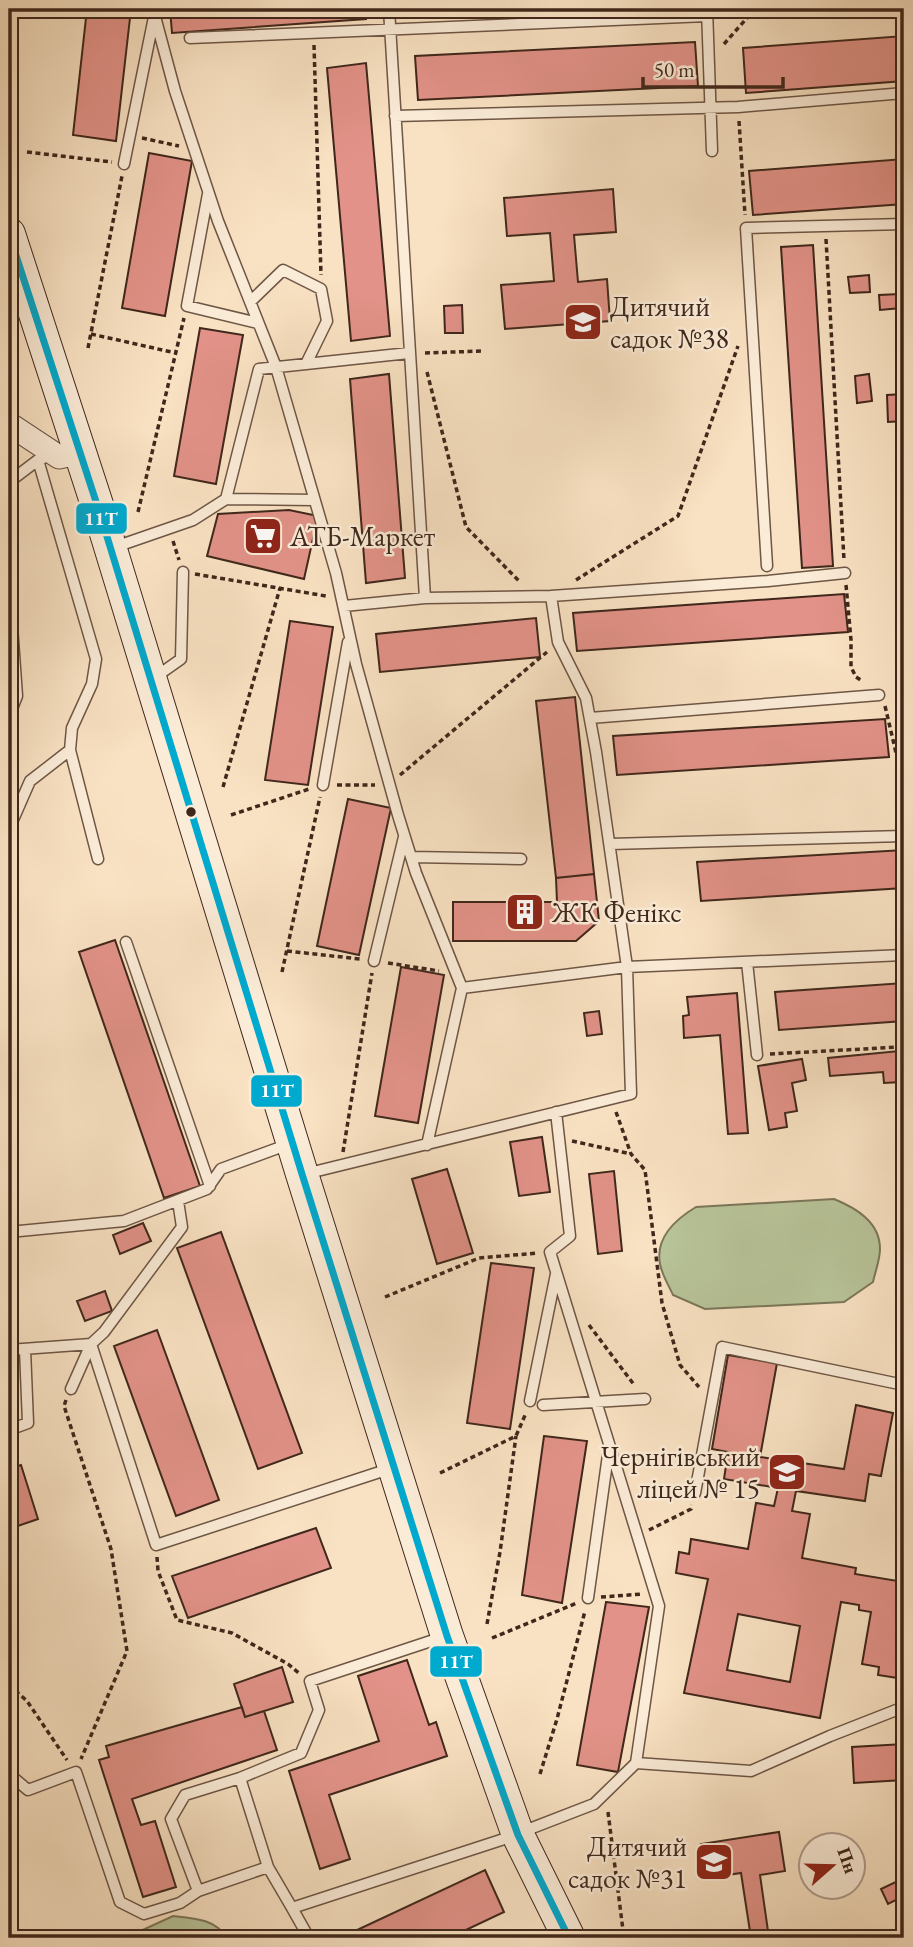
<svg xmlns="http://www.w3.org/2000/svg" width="913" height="1947" font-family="'EB Garamond',serif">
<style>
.green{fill:#b8c499;stroke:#7c765a;stroke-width:2}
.building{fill:#e29288;stroke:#3f271b;stroke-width:2;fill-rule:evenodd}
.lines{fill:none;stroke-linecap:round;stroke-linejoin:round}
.service-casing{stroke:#6e5645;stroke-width:13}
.minor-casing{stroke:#6e5645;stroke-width:25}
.secondary-casing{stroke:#3f271b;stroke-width:34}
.path{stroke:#3f271b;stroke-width:3.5;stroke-dasharray:5 3.5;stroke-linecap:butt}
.service{stroke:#fbecd8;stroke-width:10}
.minor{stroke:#fbecd8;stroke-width:23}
.secondary{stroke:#fbecd8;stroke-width:32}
.bus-1-casing{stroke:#fbecd8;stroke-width:12}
.bus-1{stroke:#00a9ce;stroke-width:7}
.bus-dot{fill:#3f271b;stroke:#fbecd8;stroke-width:2.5}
.labels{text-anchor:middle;stroke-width:5;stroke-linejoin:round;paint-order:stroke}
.poi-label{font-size:28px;fill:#3f271b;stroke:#fbecd8;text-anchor:start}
.line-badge{stroke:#fbecd8;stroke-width:2.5}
.badge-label{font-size:19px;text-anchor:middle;font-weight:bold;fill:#fff}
</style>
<rect width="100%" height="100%" fill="#f9e2c3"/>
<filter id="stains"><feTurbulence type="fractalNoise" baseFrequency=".00286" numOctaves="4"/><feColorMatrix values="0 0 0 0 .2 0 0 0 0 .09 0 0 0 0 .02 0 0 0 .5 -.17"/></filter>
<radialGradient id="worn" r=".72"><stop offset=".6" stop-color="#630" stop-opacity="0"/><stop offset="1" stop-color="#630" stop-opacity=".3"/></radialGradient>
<path class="green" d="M834 1199C856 1208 880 1222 880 1249 880 1260 875 1272 873 1282L844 1302 705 1309 673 1295C669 1286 662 1275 660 1264 655 1238 676 1219 696 1207Z
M173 1916C192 1918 217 1919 226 1938H133L138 1932Z"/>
<path class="building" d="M87 9H131L116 141 73 135Z
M170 9H365L366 19 172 33Z
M904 36V81L746 93 743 48Z
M695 42 698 86 418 100 415 56Z
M366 63 390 336 351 341 327 68Z
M149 153 192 161 165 316 122 308Z
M904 159V204L753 215 749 171Z
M613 189 616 232 574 235 578 282 607 279 610 321 505 329 501 285 554 281 550 233 507 236 504 198Z
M813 245 833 566 802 568 781 247Z
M869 275 870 292 850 293 848 277Z
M900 294 901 308 880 310 879 295Z
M462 305 463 333H445L444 306Z
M200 328 243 335 216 484 174 476Z
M389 374 405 578 366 583 350 379Z
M869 374 872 401 857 403 855 376Z
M904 394V421L888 422 887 395Z
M289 510 318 516 304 579 207 556 218 514Z
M844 594 848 632 577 651 573 613Z
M536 618 540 657 380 672 376 634Z
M290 621 333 627 308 785 265 780Z
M575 697 594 874 556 878 536 701Z
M885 719 889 757 617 775 613 736Z
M348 799 391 808 359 955 317 946Z
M904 850V888L701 901 697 862Z
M594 874 599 921 576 941H453V902H557L556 878Z
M115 940 200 1186 164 1198 79 952Z
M401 967 444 975 418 1123 375 1116Z
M904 983V1021L779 1030 775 992Z
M737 993 748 1133 728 1134 720 1035 684 1038 683 1016 689 1015 687 997Z
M599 1011 602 1034 587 1036 584 1013Z
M899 1051 901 1082 884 1083 883 1072 830 1076 828 1058Z
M802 1059 806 1080 792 1083 797 1111 785 1113 787 1127 769 1130 758 1066Z
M542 1137 550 1192 519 1196 510 1142Z
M447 1169 473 1253 437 1264 412 1179Z
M614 1171 622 1251 598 1254 589 1174Z
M143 1223 151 1241 120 1254 113 1235Z
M221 1232 302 1453 258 1469 177 1248Z
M491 1263 534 1268 510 1429 467 1423Z
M105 1291 112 1311 85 1321 77 1301Z
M157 1330 219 1500 176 1516 114 1346Z
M728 1355 777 1363 760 1457 844 1469 856 1405 893 1413 881 1476 869 1474 865 1501 796 1491 792 1511 810 1514 802 1558 856 1568 855 1574 904 1582V1679L878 1675 879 1667 862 1664 871 1612 859 1610V1605L841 1602 820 1718 684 1693 708 1579 676 1573 679 1552 689 1554 691 1539 748 1549 756 1503 774 1506 778 1488 724 1479 728 1452 712 1449ZM738 1614 800 1626 790 1682 727 1670Z
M544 1436 587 1441 562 1603 522 1595Z
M21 1465 38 1519 9 1529V1469Z
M316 1528 331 1568 188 1618 172 1576Z
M606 1602 649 1607 618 1772 577 1765Z
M407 1660 429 1725 436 1722 447 1756 329 1795 350 1859 320 1869 289 1771 379 1741 358 1676Z
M282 1667 293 1702 245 1717 234 1684Z
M242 1707 245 1717 264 1711 277 1750 132 1799 141 1825 155 1821 176 1887 143 1897 99 1760 109 1757 106 1746Z
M904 1744V1780L854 1783 852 1747Z
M779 1832 785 1871 760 1875 769 1938H751L741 1873 707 1878 701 1844Z
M485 1870 504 1912 449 1938H340Z
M904 1878V1896L888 1904 881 1889Z"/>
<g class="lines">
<g class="service-casing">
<path id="service" d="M153 9 175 91 218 221 276 367 336 573 356 664 398 815 416 873 462 988
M389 9 425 598
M707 9 712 151
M190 38 707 16
M395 116 738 107 904 93
M124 164 154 17
M208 194 187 306 258 323
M250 302 283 270 321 289 327 321 306 364
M38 460 96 659 92 684 72 728 70 750 98 859
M9 482 38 460 42 459
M226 499 314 500
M115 547 193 520 226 499 259 369 409 353
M767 566 746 228 904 224
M9 584 17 696 9 716
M551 596 768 581 845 573
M154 678 181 659 183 572
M590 718 879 695
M323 785 348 642
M9 829 30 781 70 750
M610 844 904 836
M411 857 521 859
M126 942 210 1186
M374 961 404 837
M747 962 757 1055
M427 1145 462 988 627 967 904 955
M305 1174 631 1094 627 967 596 752 586 698 558 642 551 596 425 598 344 606
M9 1232 124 1221 207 1189 221 1169 289 1144
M9 1350 91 1344 156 1545 392 1468
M71 1389 91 1344 104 1332 182 1227 178 1201
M530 1401 556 1274
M543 1405 645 1399
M9 1430 28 1423 25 1349
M695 1493 722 1347 904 1385
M588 1598 609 1448
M636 1763 751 1771 830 1736 904 1707
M9 1774 28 1790 76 1772 120 1902 144 1914 180 1903 198 1891 171 1819 185 1795 240 1778 301 1753 319 1710 310 1681 443 1637
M240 1778 268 1867
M198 1891 268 1867 292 1908 501 1840 594 1804 636 1763 659 1606 550 1252 570 1236 556 1112
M292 1908 309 1938"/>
</g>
<g class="minor-casing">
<path id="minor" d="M9 424 59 457 79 453"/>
</g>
<g class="secondary-casing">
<path id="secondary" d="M9 234 101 517 302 1174 447 1636 518 1835 569 1938"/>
</g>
<path class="path" d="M724 44 755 9
M314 45 321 275
M739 121 745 215
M142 138 179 146
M27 152 112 162
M826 239 844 560
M91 334 176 353
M88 348 122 176
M425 353 482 351
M427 372 466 527 520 582
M138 512 184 318
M173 541 179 560
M195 574 326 596
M576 580 678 516 738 346
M846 585 851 640V667L856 677 862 681
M885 706 897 757 904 771
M400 775 547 652
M337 785H375
M223 787 280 588
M231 815 309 789
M287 951 360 959
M388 963 439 971
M282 972 320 797
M770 1054 900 1047 904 1053
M616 1112 631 1154 645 1170 662 1303 680 1365 699 1387
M572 1141 631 1154
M343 1152 372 973
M385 1297 479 1258 538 1253
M589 1325 635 1386
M66 1400 64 1406 111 1549 127 1651 81 1759
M440 1473 516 1436 526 1413
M649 1530 691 1509 692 1505
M157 1557 158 1571 177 1620 232 1633 288 1664 300 1674
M601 1597 643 1594
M487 1624 500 1552 516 1436
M492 1638 577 1603
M9 1685 27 1701 67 1760
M540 1774 557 1719 585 1611
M608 1812 624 1938"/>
<use href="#service" class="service"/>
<use href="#minor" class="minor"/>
<use href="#secondary" class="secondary"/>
<g class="bus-1-casing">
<path id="bus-1" d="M9 234 101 517 302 1174 447 1636 518 1835 569 1938"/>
</g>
<use href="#bus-1" class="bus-1"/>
</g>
<defs>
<g id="school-square" transform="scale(2.0125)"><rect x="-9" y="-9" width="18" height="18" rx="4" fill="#8f2418" stroke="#fbecd8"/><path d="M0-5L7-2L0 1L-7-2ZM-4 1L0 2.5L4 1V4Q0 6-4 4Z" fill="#fff"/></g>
<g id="supermarket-square" transform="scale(2.0125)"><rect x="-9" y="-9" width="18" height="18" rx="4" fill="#8f2418" stroke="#fbecd8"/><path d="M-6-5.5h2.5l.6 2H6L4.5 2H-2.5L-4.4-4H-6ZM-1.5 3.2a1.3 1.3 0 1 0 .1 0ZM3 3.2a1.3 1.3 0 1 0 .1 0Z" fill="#fff"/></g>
<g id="building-square" transform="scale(2.0125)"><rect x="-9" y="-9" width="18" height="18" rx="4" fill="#8f2418" stroke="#fbecd8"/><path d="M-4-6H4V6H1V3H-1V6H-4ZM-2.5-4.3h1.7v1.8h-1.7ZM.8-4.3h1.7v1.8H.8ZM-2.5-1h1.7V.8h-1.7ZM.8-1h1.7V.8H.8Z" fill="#fff"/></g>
</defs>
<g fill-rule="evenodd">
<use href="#school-square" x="583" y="322"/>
<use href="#supermarket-square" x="263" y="536"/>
<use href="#building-square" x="525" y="912"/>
<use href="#school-square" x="787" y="1472"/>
<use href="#school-square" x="714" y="1862"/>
</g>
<circle class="bus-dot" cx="191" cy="812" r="6"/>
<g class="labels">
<g class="poi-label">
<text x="610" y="316">Дитячий<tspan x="610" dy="32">садок №38</tspan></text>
<text x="290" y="546">АТБ-Маркет</text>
<text x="552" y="922">ЖК Фенікс</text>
<text x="760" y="1466" text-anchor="end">Чернігівський<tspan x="760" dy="32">ліцей № 15</tspan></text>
<text x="687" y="1856" text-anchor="end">Дитячий<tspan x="687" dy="32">садок №31</tspan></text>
</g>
</g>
<g class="line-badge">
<rect x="75" y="502" width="53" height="33" rx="7" fill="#00a9ce"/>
<rect x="250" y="1074" width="53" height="34" rx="7" fill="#00a9ce"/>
<rect x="429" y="1645" width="54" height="33" rx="7" fill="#00a9ce"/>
</g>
<g class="badge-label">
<text x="101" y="525">11Т</text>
<text x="277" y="1097">11Т</text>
<text x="456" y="1668">11Т</text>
</g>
<rect width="913" height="1947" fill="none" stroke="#f9e2c3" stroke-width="35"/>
<rect x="10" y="10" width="892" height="1926" fill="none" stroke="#3f271b" stroke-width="3.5"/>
<rect x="18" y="18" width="878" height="1912" fill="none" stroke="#3f271b" stroke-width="2"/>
<g transform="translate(832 1866) rotate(70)"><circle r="33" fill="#fbecd8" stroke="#b09d8c" stroke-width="2"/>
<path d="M0-5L12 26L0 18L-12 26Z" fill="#8f2418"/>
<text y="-10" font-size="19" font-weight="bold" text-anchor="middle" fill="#3f271b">Пн</text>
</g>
<path d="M643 77v10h140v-10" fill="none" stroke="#3f271b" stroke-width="3.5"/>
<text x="654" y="77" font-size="21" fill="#3f271b" stroke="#fbecd8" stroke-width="5" paint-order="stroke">50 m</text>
<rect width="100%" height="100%" filter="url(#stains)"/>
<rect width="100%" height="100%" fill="url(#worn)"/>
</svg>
